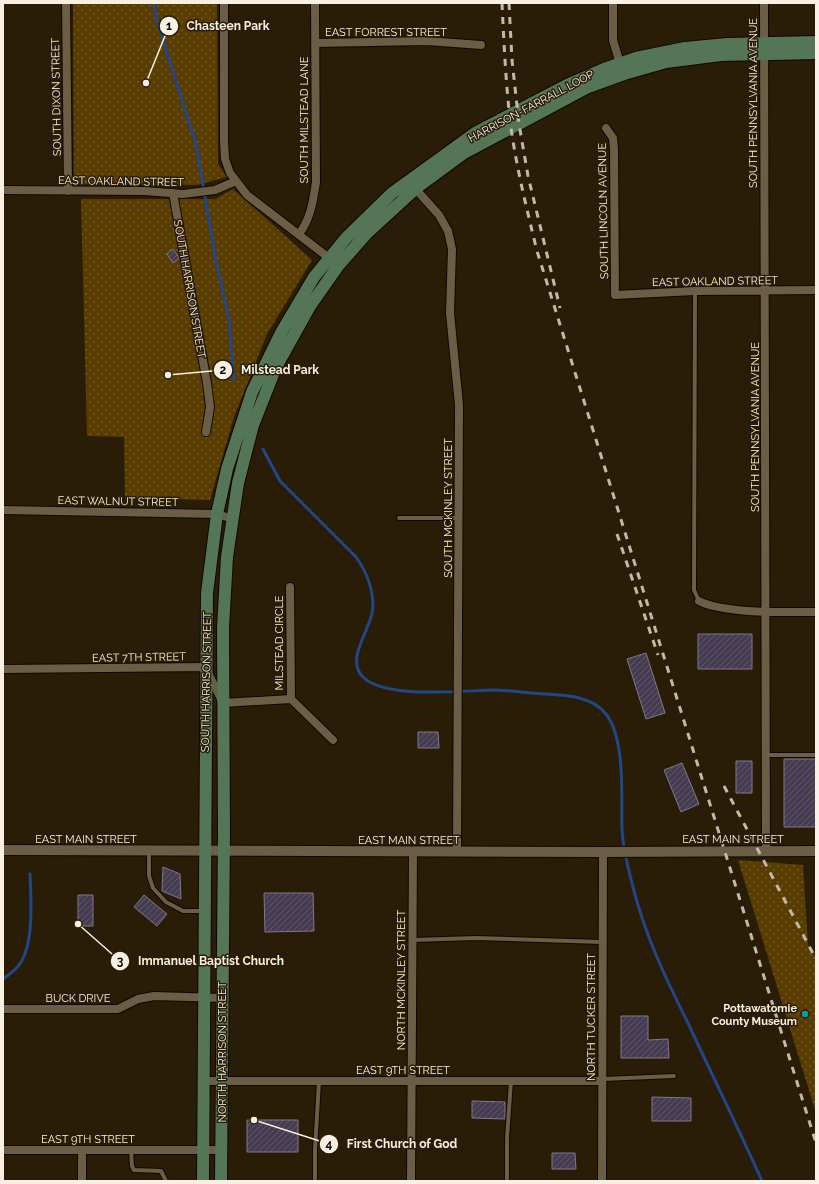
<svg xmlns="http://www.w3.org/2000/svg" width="819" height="1184" font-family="Raleway,sans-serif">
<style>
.green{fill:url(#green-dots)}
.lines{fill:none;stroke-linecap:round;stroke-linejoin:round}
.stream{stroke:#214787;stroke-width:3}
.building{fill:url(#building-hatch);stroke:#80778f}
.service-casing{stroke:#110700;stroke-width:6}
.minor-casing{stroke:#110700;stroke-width:10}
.tertiary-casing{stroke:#110700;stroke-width:12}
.secondary-casing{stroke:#110700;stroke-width:14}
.service{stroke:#6b5d46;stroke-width:4}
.minor{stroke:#6b5d46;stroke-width:8}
.tertiary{stroke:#6b5d46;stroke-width:10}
.secondary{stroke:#547656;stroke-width:12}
.rail{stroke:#c2b9aa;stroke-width:3;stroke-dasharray:7 7;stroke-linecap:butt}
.culture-dot{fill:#0f9aa8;stroke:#291d07;stroke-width:1.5}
.labels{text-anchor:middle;stroke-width:3;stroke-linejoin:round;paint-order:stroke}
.street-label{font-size:11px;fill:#f8f0e3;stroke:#291d07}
.poi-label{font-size:11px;font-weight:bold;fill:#f8f0e3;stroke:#291d07;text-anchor:end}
.leader{fill:none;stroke:#f8f0e3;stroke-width:1.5}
.callout-dot{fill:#f8f0e3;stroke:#291d07;stroke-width:1.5}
.mark-label{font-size:12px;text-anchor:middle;font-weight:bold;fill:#111}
.callout-label{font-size:12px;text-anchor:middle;font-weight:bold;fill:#f8f0e3;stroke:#291d07;stroke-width:3;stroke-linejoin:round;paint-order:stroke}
</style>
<defs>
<pattern id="green-dots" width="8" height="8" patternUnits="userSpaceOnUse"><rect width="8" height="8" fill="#593d00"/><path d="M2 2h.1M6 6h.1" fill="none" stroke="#725925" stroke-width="1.8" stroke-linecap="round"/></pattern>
<pattern id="building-hatch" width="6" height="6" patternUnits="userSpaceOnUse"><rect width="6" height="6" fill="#453c52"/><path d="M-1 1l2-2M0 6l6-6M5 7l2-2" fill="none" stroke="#61586b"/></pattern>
</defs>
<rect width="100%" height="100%" fill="#291d07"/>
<path class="green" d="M73 3H217L218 164 227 177 197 185 74 184Z
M233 189 312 260 267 334 234 417 210 500 125 498 124 437 87 436 81 199H215Z
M738 860 803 865 808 944 816 958V1113Z"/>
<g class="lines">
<path class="stream" d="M154 3 156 18 196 144 216 261 229 319 234 380
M263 449 280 481 356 557C366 571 373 589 373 607 373 627 344 659 363 677 386 700 465 690 497 690 513 691 529 693 545 694 565 695 592 696 606 714 626 740 621 798 622 830 623 850 629 872 634 891 646 937 666 979 687 1021 712 1075 738 1127 762 1181
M3 979C9 975 17 969 21 962 34 941 31 898 30 874"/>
</g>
<path class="building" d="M173 249 179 258 173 263 167 254Z
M698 634H752V669H698Z
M646 653 665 713 646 719 627 659Z
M418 732H438L439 748H418Z
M784 759H816V827H784Z
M736 761H752V793H736Z
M682 763 699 804 681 812 664 770Z
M163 867 180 874 181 899 162 891Z
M264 893H313L314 931 265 932Z
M78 895H93V926H78Z
M144 895 167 914 157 926 134 907Z
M621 1016H648V1040L668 1039 669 1058H621Z
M652 1097 691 1098V1121H652Z
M472 1101 505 1102V1119L472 1118Z
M247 1120H298V1152H247Z
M552 1153H575L576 1169H552Z"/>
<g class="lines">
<g class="service-casing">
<path id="service" d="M695 291 694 590 699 601
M399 518H458
M766 755H816
M149 852V876L153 888 166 902 183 911H203
M413 940 476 938 602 942
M603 1079 674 1076
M131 1150 132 1166 134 1170 161 1171 166 1181
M315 1181V1150L319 1081
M507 1181V1138L511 1081"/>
</g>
<g class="minor-casing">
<path id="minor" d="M66 3 68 191
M224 3V141L225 159 230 173 247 195 333 261
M613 3V40L621 67
M764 3 766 851
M315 43 427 41 481 45
M606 128 613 138 614 149 615 295 695 291 816 290
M413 186 439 215 448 231 452 249 450 313 459 405 457 851
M3 190 144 191 183 194 215 190 236 181
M173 193 207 383 210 407 206 432
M299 234C311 218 313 201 316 182L315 3
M3 510 217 514 233 519
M290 587 291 699
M699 601C725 614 786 612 816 612
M3 669 205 667 223 703 291 699 333 740
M3 1009H118L138 999 154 996 222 998
M203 1081H602
M3 1150H221
M82 1150V1181
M411 1181 413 852
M602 1181 603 852"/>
</g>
<g class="tertiary-casing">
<path id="tertiary" d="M3 850 603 852 816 851"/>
</g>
<g class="secondary-casing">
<path id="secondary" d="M203 1181 207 593 217 514 227 469 252 392 282 331 314 277 346 238 392 193 475 133 567 85 604 69 636 58 685 48 727 44 816 42
M221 1181 224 833 223 628 227 557 238 483 253 425 276 367 310 306 338 266 367 233 415 189 464 153 588 87 624 74 666 62 721 55 816 53"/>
</g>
<use href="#service" class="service"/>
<use href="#minor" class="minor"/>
<use href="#tertiary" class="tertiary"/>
<use href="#secondary" class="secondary"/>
<path class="rail" d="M502 3C504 45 506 87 511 128 517 170 527 210 537 251L816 1143
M509 3 512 60 519 124 528 176 560 308
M617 534 658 655
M724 786 816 959"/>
</g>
<circle class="culture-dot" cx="805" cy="1014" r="4"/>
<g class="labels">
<g class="street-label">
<text x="386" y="36">EAST FORREST STREET</text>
<text transform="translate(56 97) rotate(-91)" y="4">SOUTH DIXON STREET</text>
<text transform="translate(753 103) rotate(-90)" y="4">SOUTH PENNSYLVANIA AVENUE</text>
<text transform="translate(531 106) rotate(-28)" y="4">HARRISON-FARRALL LOOP</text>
<text transform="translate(304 120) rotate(-90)" y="4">SOUTH MILSTEAD LANE</text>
<text transform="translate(121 181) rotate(1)" y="4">EAST OAKLAND STREET</text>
<text transform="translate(603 211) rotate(-91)" y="4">SOUTH LINCOLN AVENUE</text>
<text transform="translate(715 281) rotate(-1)" y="4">EAST OAKLAND STREET</text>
<text transform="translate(190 289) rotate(80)" y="4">SOUTH HARRISON STREET</text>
<text transform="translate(755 427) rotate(-90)" y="4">SOUTH PENNSYLVANIA AVENUE</text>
<text transform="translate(118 501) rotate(1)" y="4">EAST WALNUT STREET</text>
<text transform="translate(448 508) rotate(-90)" y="4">SOUTH MCKINLEY STREET</text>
<text transform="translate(279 643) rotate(-90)" y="4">MILSTEAD CIRCLE</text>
<text transform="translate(139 657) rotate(-1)" y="4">EAST 7TH STREET</text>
<text transform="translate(206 682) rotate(-89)" y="4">SOUTH HARRISON STREET</text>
<text x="86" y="843">EAST MAIN STREET</text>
<text x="733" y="843">EAST MAIN STREET</text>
<text x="409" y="844">EAST MAIN STREET</text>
<text transform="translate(401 980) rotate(-90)" y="4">NORTH MCKINLEY STREET</text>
<text x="78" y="1002">BUCK DRIVE</text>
<text transform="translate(591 1017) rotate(-90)" y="4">NORTH TUCKER STREET</text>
<text transform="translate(222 1052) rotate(-90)" y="4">NORTH HARRISON STREET</text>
<text x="403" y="1074">EAST 9TH STREET</text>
<text x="88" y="1143">EAST 9TH STREET</text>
</g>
<g class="poi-label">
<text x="797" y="1012">Pottawatomie<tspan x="797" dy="13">County Museum</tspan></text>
</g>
</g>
<path class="leader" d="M146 83L169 26M168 375L223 370M78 924L120 961M254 1120L329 1144"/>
<g class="callout-dot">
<circle cx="146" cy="83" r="4"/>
<circle cx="168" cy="375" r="4"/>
<circle cx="78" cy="924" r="4"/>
<circle cx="254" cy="1120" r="4"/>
<circle cx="169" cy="26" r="10"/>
<circle cx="223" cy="370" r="10"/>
<circle cx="120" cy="961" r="10"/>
<circle cx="329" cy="1144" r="10"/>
</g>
<g class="mark-label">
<text x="169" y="30">1</text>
<text x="223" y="374">2</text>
<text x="120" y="965">3</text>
<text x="329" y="1148">4</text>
</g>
<g class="callout-label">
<text x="228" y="30">Chasteen Park</text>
<text x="280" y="374">Milstead Park</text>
<text x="211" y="965">Immanuel Baptist Church</text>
<text x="402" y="1148">First Church of God</text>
</g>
<rect width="819" height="1184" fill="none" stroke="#f8f0e3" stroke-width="8"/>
</svg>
